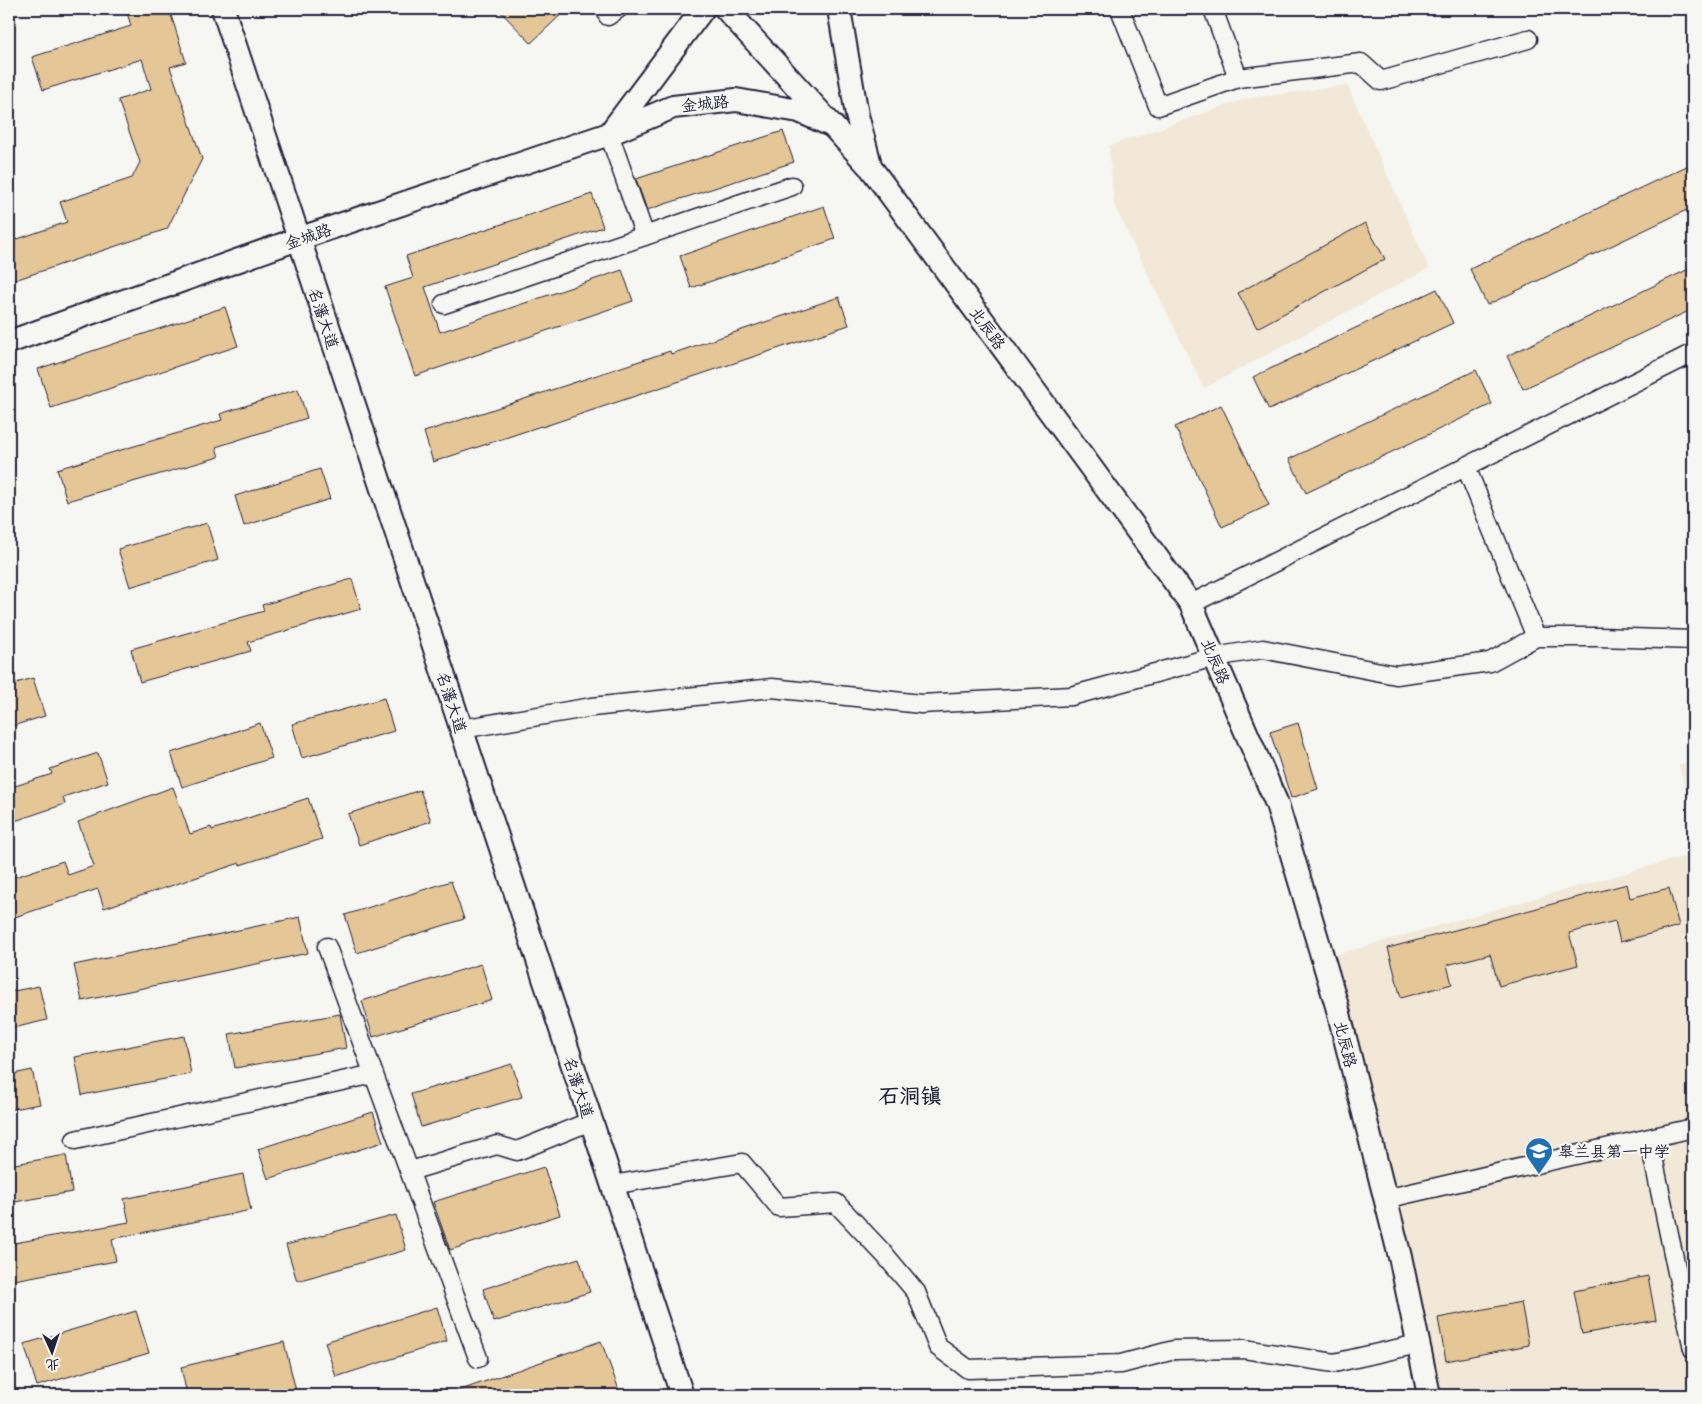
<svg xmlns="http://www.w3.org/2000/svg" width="1702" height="1404" font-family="Kalam,'LXGW WenKai TC',sans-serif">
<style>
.built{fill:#f1e8d7}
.building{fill:#e4c697;stroke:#22223b}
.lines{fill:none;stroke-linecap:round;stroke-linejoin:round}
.minor-casing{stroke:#22223b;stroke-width:21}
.major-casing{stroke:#22223b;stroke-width:26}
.minor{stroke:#f6f6f2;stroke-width:18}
.major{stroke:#f6f6f2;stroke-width:22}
.labels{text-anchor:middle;stroke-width:4.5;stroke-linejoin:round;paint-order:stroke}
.street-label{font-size:16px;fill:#22223b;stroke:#f6f6f2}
.poi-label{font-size:16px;fill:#22223b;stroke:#f6f6f2;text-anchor:start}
.district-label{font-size:21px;font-weight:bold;fill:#22223b;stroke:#f6f6f2}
</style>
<rect width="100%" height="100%" fill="#f6f6f2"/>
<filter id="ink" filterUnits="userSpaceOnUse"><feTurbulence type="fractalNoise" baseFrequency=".02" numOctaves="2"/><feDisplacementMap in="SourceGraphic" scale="10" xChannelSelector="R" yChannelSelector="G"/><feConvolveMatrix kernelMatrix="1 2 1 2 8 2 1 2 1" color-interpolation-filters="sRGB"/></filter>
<g filter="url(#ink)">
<path class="built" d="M1347 85 1429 268 1204 388 1114 205 1109 146 1245 99Z
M1693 760V817L1679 765Z
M1693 854V1395H1438L1331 956Z"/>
<path class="building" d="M126 9H169L186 62 170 67 202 159 167 229 9 282V242L67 222 60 202 132 178 140 162 118 100 151 89 142 59 43 90 32 57 131 26Z
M498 9H567L531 43Z
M783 131 794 162 647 210 636 179Z
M1693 163V207L1487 305 1470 269Z
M592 194 603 227 425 287 440 332 622 270 633 301 415 376 385 287 413 278 406 256Z
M824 206 835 239 691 288 680 256Z
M1365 223 1385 259 1257 328 1238 293Z
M1693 267V309L1523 389 1507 356Z
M1437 289 1453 323 1269 410 1253 377Z
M839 297 849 325 542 427 541 426 433 462 424 432 670 351 671 354Z
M225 307 238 346 51 408 38 369Z
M1476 370 1492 404 1306 493 1289 459Z
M298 389 307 418 216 447 219 457 67 501 57 469 222 420 220 414Z
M1221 405 1269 505 1222 527 1175 427Z
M320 469 330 499 244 526 235 496Z
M207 523 218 560 130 587 118 549Z
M352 579 361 609 248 642 251 651 140 682 131 649 264 611 262 605Z
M33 678 45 716 9 727V685Z
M384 698 394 731 302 758 292 724Z
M260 723 272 758 182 787 171 753Z
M1298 723 1318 789 1291 798 1270 732Z
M98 753 108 782 63 797 65 804 9 823V788L52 774 50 769Z
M173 787 190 834 211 827 212 830 308 798 322 839 240 865V863L104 908 98 889 9 919V879L63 861 68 875 94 866 78 822Z
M420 790 431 821 359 845 348 814Z
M451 881 464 919 357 953 345 915Z
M1627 884 1630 898 1669 888 1679 926 1620 942 1615 921 1569 933 1578 965 1499 986 1490 954 1447 965 1452 984 1401 998 1388 948Z
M300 917 308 953 82 1001 74 965Z
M481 964 492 1000 373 1037 362 1001Z
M39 986 47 1020 9 1029V992Z
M340 1014 346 1048 235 1068 229 1034Z
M184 1036 191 1074 82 1095 75 1057Z
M512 1064 522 1097 421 1127 411 1094Z
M32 1070 40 1104 9 1110V1075Z
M373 1112 383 1142 268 1179 258 1149Z
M66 1155 72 1192 9 1203V1165Z
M544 1167 560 1215 450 1250 433 1202Z
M243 1174 251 1210 112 1239 116 1261 9 1281V1244L129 1222 124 1199Z
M396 1215 406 1250 297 1281 286 1245Z
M579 1258 590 1292 494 1322 483 1289Z
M1648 1276 1656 1320 1582 1334 1574 1291Z
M1521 1302 1529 1345 1446 1361 1438 1318Z
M437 1307 447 1341 336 1377 325 1342Z
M136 1311 149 1353 37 1386 24 1344Z
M601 1341 618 1387 619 1395H452V1393Z
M284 1342 297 1395H187L181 1367Z"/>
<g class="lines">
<g class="minor-casing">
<path id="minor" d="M1120 9 1158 106 1238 78 1361 63 1381 81 1528 39
M1213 9 1238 78
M608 16 618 9
M609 134 645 236
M444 304 792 186
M1466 467 1536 637
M1191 604 1693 353
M461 729 592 707 772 688 921 704 1071 696 1214 657 1263 649 1396 675 1490 662 1536 637H1599L1693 640
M327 947 478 1358
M1649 1138 1693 1349
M75 1140 374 1074
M410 1171 497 1145 517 1151 591 1121
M612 1185 742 1163 779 1207 836 1203 885 1255 916 1292 938 1347 968 1369 1121 1364 1174 1350 1244 1349 1334 1363 1418 1344
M1385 1199 1693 1128"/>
</g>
<g class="major-casing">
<path id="major" d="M223 9 682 1395
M726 9 869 166
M839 9 857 115 871 168 1191 604 1277 804 1337 1006 1401 1261 1429 1395
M610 133 703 9
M9 342 298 239 609 134 673 107 736 100 799 111 833 126"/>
</g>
<use href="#minor" class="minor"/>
<use href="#major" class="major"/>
</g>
</g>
<defs>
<g id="school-pin" transform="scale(1.4375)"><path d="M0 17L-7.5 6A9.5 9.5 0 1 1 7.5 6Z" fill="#1f6fb2" stroke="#f6f6f2"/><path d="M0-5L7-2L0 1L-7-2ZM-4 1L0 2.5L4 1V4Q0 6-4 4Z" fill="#fff"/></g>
</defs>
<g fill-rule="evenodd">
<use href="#school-pin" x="1539" y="1151"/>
</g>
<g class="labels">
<g class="street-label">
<text transform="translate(705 103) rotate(-6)" y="6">金城路</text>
<text transform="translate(308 236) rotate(-19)" y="6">金城路</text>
<text transform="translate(324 318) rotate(72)" y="6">名藩大道</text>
<text transform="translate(988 328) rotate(54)" y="6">北辰路</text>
<text transform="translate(1216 661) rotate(67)" y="6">北辰路</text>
<text transform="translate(452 702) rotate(72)" y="6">名藩大道</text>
<text transform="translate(1346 1044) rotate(76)" y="6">北辰路</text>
<text transform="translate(579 1087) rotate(72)" y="6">名藩大道</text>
</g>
<g class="poi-label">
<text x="1558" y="1157">皋兰县第一中学</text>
</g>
<g class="district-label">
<text x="910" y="1103">石洞镇</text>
</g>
</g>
<rect width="1702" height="1404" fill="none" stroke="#f6f6f2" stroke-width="30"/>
<rect x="15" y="15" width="1672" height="1374" fill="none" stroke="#22223b" stroke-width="2" filter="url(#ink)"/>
<g transform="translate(52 1352) rotate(177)" stroke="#f6f6f2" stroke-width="4" paint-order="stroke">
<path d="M0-4L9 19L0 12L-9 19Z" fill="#22223b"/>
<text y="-8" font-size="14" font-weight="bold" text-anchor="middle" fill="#22223b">北</text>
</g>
</svg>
